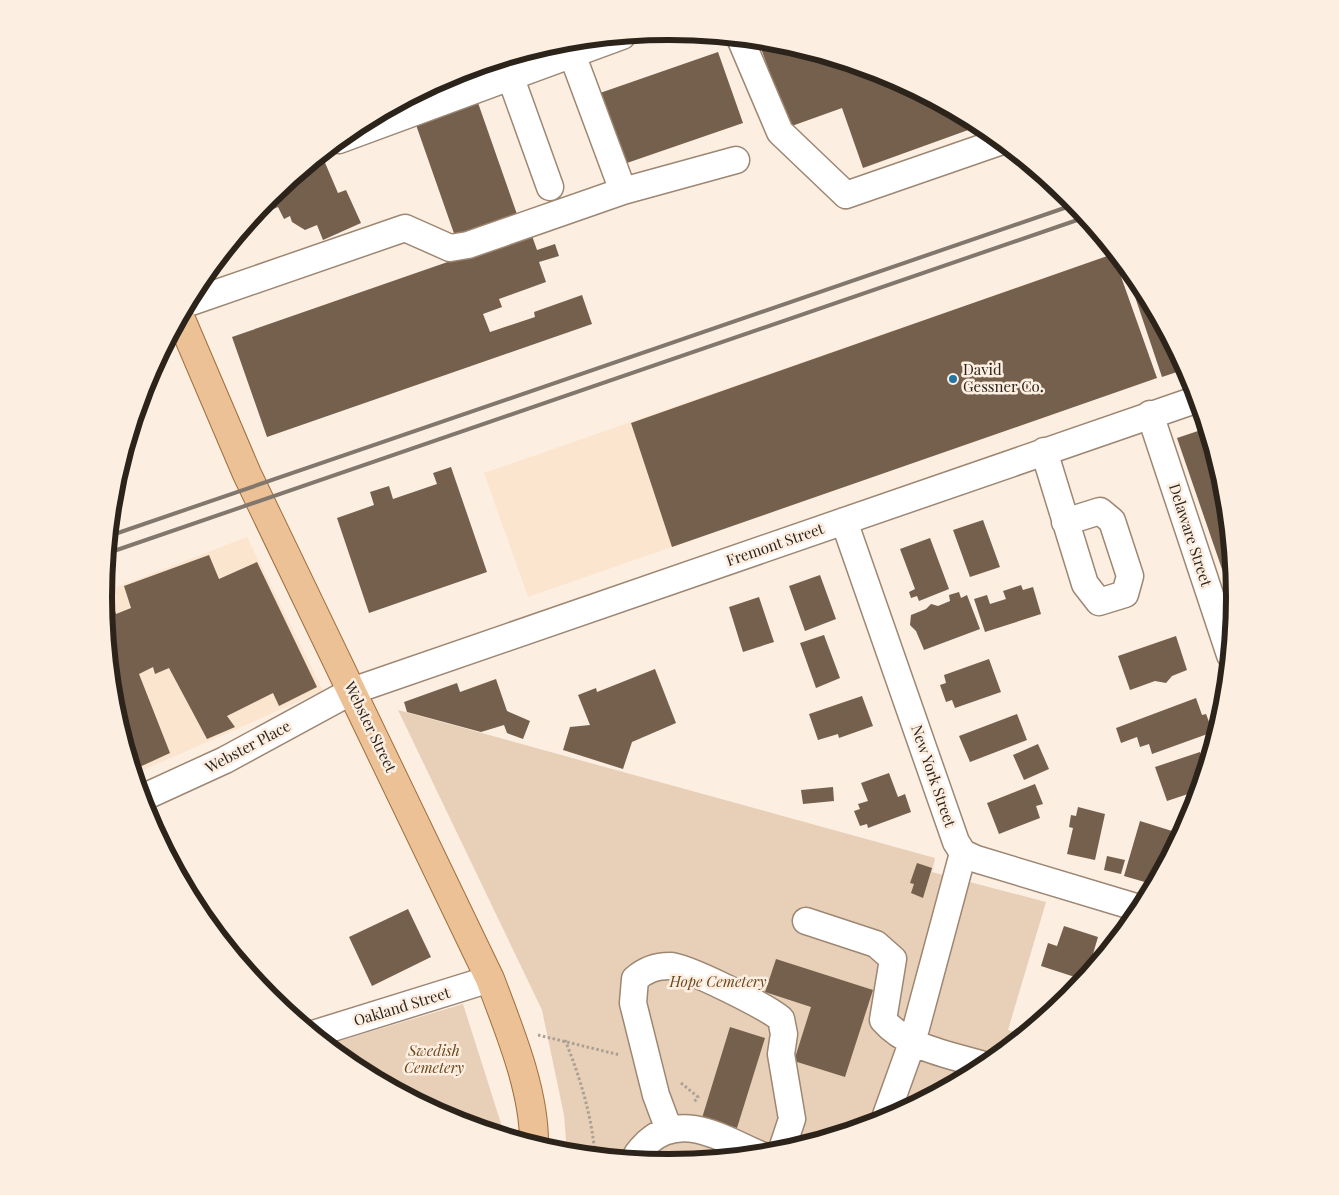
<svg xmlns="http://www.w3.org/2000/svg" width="1339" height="1195" font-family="'Playfair Display',serif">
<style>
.built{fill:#fce5cf}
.green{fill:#e8cfb8}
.building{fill:#74604d}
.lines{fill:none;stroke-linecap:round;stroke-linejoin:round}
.minor-casing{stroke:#9d8773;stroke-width:29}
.major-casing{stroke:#9f6e3c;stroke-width:30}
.path{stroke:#aca095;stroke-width:3;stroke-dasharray:2.5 2.5;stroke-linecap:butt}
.minor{stroke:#fff;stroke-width:26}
.major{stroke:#ebc195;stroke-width:28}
.rail{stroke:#82776d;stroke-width:4}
.poi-dot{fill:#2375a6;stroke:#fceee1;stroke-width:2}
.labels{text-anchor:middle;stroke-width:5;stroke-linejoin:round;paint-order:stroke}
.poi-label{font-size:15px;fill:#2c231b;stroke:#fceee1;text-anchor:start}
.street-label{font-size:15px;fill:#2c231b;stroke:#fceee1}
.park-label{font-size:15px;font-style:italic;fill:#6d461c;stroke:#fceee1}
.rim{fill:none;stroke:#2c231b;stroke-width:6}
</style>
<rect width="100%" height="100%" fill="#fceee1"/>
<path class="built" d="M1113 254 1157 378 528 597 484 473Z
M247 537 323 691 134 774 114 708 104 592Z"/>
<path class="green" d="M398 710 935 858 932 872 1046 902 1008 1030 1025 1035 984 1068 886 1121 780 1153 669 1164 567 1154 564 1115 542 1010Z
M463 1004 505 1136 453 1121 355 1068 326 1045Z"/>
<path class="building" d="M758 40 780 42 886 74 982 125 863 168 842 108 789 127Z
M718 52 743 123 624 164 600 93Z
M477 100 519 220 457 242 415 122Z
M323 158 338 193 346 190 361 223 323 240 317 225 305 230 292 222 290 216 284 219 278 207 269 211 262 205 269 197 309 164Z
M531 233 537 250 555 244 559 256 539 262 546 282 499 299 502 307 483 314 490 332 535 317 534 312 582 295 592 324 267 437 232 337Z
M1113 254 1157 378 672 547 631 423Z
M1126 266 1140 283 1186 369 1162 377 1125 267Z
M1207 428 1225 487 1235 607 1177 438Z
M451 467 487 572 369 613 337 518 374 505 370 492 389 486 393 499 437 484 433 473Z
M983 520 1000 567 970 577 953 530Z
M930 538 949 589 919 601 917 596 911 598 909 592 915 589 900 549Z
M209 555 219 579 257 562 317 687 279 706 273 693 227 716 235 727 207 739 169 668 155 674 153 667 139 674 170 753 133 770 114 708 103 596 109 594 116 614 131 608 124 586Z
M820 575 836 619 805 631 789 586Z
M1021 585 1023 590 1033 587 1041 614 985 632 974 599 987 595 990 604 1006 599 1003 591Z
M959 592 961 598 967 595 980 629 924 650 916 631 910 625 911 615 926 609 931 604 938 606 950 601 949 595Z
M759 597 774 642 743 652 729 607Z
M824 635 840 678 816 688 800 643Z
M1176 636 1187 670 1172 676 1166 683 1155 681 1130 690 1118 656Z
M989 659 1001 692 955 708 952 700 946 702 940 685 946 683 944 675Z
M655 669 676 723 632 742 623 769 563 750 570 727 590 725 578 695 596 688 597 692Z
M496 679 507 711 530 721 523 739 507 733 504 725 481 732 407 712 404 702 457 683 460 692Z
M862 696 873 726 839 738 838 734 818 740 809 714Z
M1196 698 1202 715 1206 714 1213 732 1152 754 1149 744 1140 747 1137 737 1121 743 1116 728Z
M1017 714 1027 740 970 762 959 736Z
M1038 744 1049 769 1024 780 1013 755Z
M1200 752 1201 755 1212 752 1200 790 1167 801 1155 767Z
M889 773 898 797 905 794 911 812 868 828 867 824 860 826 854 811 860 809 858 804 868 801 861 783Z
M1035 784 1043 804 1036 806 1040 818 999 834 987 803Z
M833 787 834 801 803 804 801 790Z
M1078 807 1105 814 1095 860 1067 854 1073 828 1069 827 1071 815 1076 816Z
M1140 821 1172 831 1155 885 1124 876Z
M1107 856 1125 860 1121 874 1104 870Z
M917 863 932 868 923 898 911 893 914 884 910 883Z
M408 909 431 957 372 986 349 937Z
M1064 926 1098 937 1093 954 1097 955 1094 967 1089 965 1084 980 1041 966 1048 943 1057 946Z
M776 959 873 990 845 1077 794 1061 811 1007 765 992Z
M730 1027 765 1038 737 1128 702 1118Z"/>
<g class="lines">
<g class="minor-casing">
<path id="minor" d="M740 38 780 132 846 195 1002 141
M504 59 550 187
M339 140 622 36
M623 191 736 160
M188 303 405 228 450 248 468 245 623 191 572 54
M1150 414 1230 655
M1044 451 1085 584 1099 602 1125 594 1130 576 1112 521 1100 511 1065 522
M844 521 956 842 963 853 976 859 1142 909
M142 798 225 760 352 691 1198 399
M806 921 876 944 893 959 883 1020C908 1049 952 1055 987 1066
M313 1034 490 979
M884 1121 912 1043 963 853
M669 1130 656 1095 633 1003 635 979C645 970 655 966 670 966 686 966 767 1007 781 1019L784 1034 781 1054 792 1119 781 1152
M634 1160C637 1152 642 1148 648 1142 683 1111 725 1140 761 1155"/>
</g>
<g class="major-casing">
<path id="major" d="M180 317 247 474 490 979C509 1030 535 1091 534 1145"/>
</g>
<path class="path" d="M538 1035 620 1055
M565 1040C580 1077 592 1116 595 1156
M681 1083 698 1097 694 1102"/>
<use href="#minor" class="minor"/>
<use href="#major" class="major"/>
<path class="rail" d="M109 536 1076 204
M108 553 1086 217"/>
</g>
<circle class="poi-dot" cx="953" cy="379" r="5"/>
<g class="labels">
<g class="poi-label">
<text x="963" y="375">David<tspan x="963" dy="17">Gessner Co.</tspan></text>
</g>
<g class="street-label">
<text transform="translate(1190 535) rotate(72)" y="5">Delaware Street</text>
<text transform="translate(775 545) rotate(-19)" y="5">Fremont Street</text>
<text transform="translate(370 727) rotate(64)" y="5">Webster Street</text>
<text transform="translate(248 747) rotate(-28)" y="5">Webster Place</text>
<text transform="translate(933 776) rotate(71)" y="5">New York Street</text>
<text transform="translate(402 1007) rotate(-17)" y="5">Oakland Street</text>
</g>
<g class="park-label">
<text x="718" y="987">Hope Cemetery</text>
<text x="434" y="1056">Swedish<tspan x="434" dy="17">Cemetery</tspan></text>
</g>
</g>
<path d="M0 0H1339V1195H0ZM112 597a557 557 0 1 1 1114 0a557 557 0 1 1-1114 0Z" fill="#fceee1" fill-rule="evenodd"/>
<path class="rim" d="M112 597a557 557 0 1 1 1114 0a557 557 0 1 1-1114 0Z"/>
</svg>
